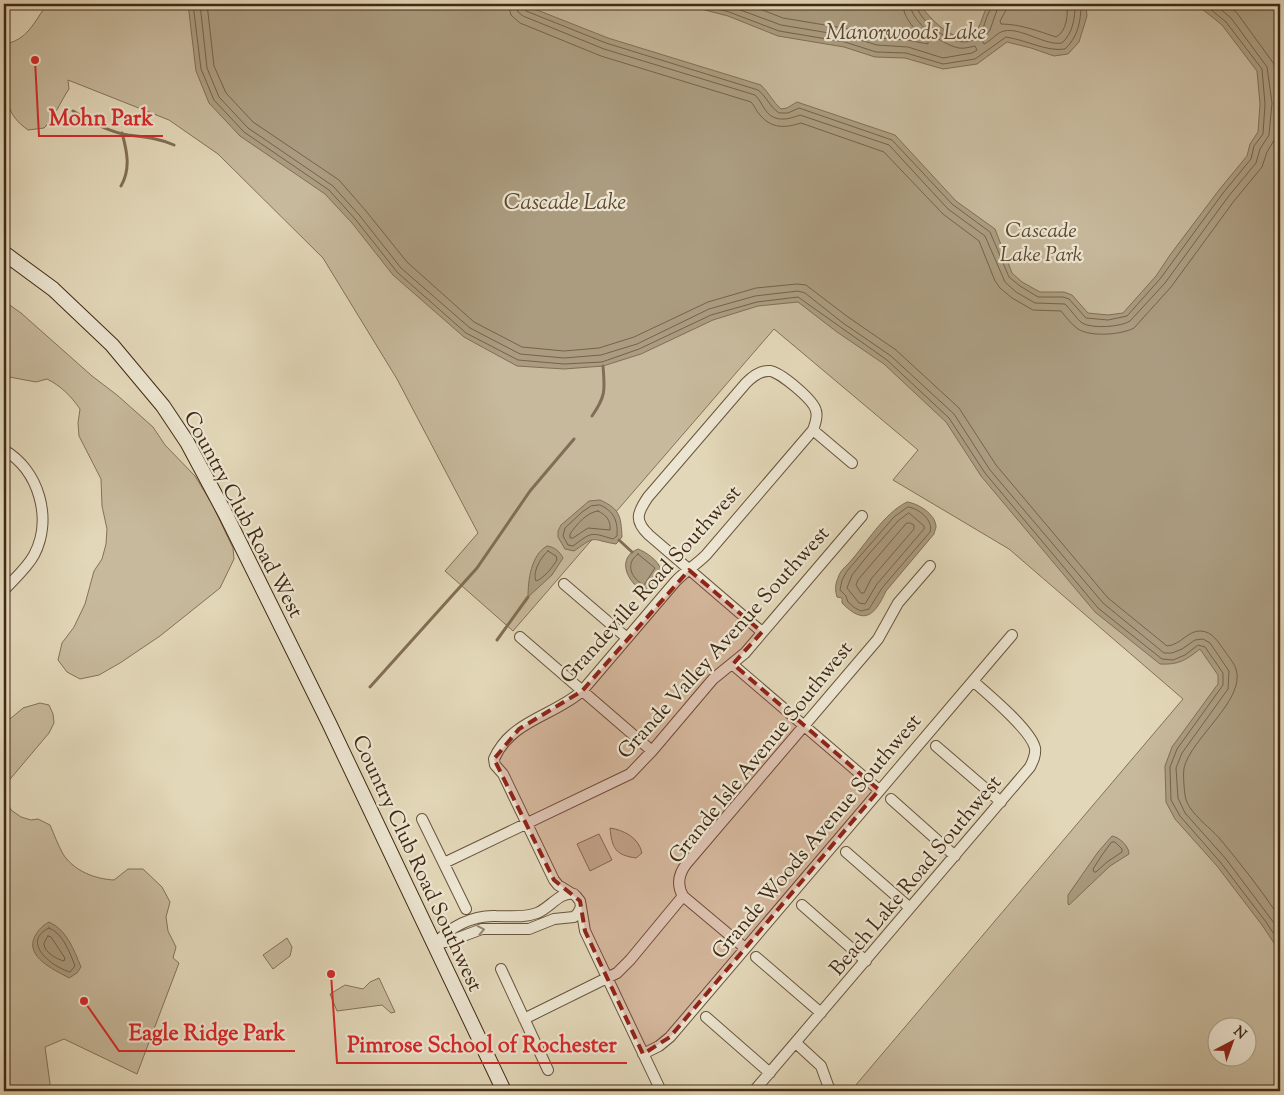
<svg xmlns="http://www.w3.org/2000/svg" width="1284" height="1095" font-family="'Sorts Mill Goudy',serif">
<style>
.green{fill:#c7b99c;stroke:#847158;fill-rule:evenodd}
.water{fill:#ab9c80;stroke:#816e55}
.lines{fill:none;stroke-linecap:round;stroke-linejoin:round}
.shore{stroke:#76624a;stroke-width:1}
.stream{stroke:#816e55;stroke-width:3}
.street-casing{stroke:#69543d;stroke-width:12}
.secondary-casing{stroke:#412914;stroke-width:16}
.street{stroke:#ece5d1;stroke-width:10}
.secondary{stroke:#ece5d1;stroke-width:14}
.oneway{stroke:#968772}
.marked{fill:#8f2418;fill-opacity:0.2;stroke:#8f2418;stroke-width:4;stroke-dasharray:10 6;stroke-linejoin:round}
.labels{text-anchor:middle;stroke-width:4.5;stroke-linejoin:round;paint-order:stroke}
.park-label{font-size:21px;font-style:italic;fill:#5c462f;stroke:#ece5d1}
.street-label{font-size:21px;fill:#412914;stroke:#ece5d1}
.water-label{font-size:22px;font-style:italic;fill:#5c462f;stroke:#ece5d1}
.leader{fill:none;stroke:#d62828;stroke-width:2}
.callout-dot{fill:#d62828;stroke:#ece5d1;stroke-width:2}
.callout-label{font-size:22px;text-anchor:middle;font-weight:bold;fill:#d62828;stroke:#ece5d1;stroke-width:4.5;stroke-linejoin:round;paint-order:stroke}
</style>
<rect width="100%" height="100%" fill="#e2d7b8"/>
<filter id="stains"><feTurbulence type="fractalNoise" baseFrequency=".004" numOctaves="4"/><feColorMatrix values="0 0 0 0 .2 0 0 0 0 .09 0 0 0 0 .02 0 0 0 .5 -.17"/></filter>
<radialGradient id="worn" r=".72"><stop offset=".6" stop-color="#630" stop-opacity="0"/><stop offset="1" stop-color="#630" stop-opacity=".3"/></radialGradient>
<path class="green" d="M47 4H1280V1091H853L855 1086 1183 699 1009 549 893 480 918 450 774 329 513 631 445 571 478 533 397 379 323 258 218 154 169 120 68 80 69 89C60 102 55 117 44 128L28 130C17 122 12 116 8 104L4 108V44C27 41 35 21 47 4ZM1216 1028H1246V1058H1216Z
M4 301 21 313 92 376 117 395 153 427 165 445 195 476 212 504 233 548 234 559 220 588 160 636 120 663 99 675 80 679 67 672 58 660 62 643 74 627 85 604 94 571 102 559 106 544 107 529 102 506 101 479 79 436 78 423 80 409C71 396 61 386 47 379L36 382 4 376Z
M40 703 49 705 53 714 54 723 49 733 6 784 5 797 11 810 21 817 31 820 38 819 50 825C54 834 58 845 63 854 74 871 95 879 114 880L128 869H143L162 887 170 902 166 917 168 931 176 947 173 958 179 963 137 1074 64 1039 45 1047 51 1091H4V720L10 719 23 708Z
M610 828C624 830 639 838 642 853L636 858C615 855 612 848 610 828Z
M599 834 612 860 590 871 577 844Z
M287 938 292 947 290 956 273 969 263 955Z
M379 978 395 1012 391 1013 382 1005 337 1011 330 994 345 985 363 989 370 982Z"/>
<path class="water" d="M188 4H522L608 38 761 85C769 93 773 102 781 109L787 108 797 102 895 135 956 201 995 229 1012 273 1022 282 1040 292H1064L1072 295 1088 313 1108 315 1123 313 1156 276 1170 255 1219 190 1247 156 1250 144 1258 132 1260 104 1257 71 1222 25 1196 4H1280V952L1262 925 1217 866 1175 819 1166 802 1165 766 1172 747 1218 684V675L1200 649C1186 660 1179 665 1160 664L1095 612 981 476 946 422 884 364 837 332 798 302 758 306 713 320 641 354 603 366 564 369 517 366 464 337 393 275 352 223 325 194 240 136 209 103 196 71Z
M682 4H920C928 17 956 47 973 34 982 27 982 13 989 4H1086L1087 16 1079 42 1068 54 1054 56 1031 48 1007 42 977 64 943 69 905 58 875 57 844 47 778 36 728 16Z
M600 500C620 509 621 516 622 537L616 544C590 540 598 534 574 551L565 549 558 537V531L561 525 589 501Z
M907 502C917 503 936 514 936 527 936 528 934 533 934 534L886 591C874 617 864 625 842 603V598L837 597C835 590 835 585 838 578 840 571 844 568 849 563 867 543 883 514 907 502Z
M547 546C555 547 560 552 563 558L552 575 528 597C528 580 531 555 547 546Z
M638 549C646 552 659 561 661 570 656 578 652 588 643 591 627 582 616 558 638 549Z
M1112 836C1119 837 1129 846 1129 854L1110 866 1069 905 1068 904V895L1098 852Z
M49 922C67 930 74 950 81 967L77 973 69 978C55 970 24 957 35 936 39 929 42 926 49 922Z"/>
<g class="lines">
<path class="shore" d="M193 4 201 69 214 100 244 132 329 190 356 220 397 272 466 333 518 360 564 364 602 362 639 349 711 315 757 302 798 297 887 360 949 418 985 473 1098 608 1162 659 1173 660 1185 655 1198 645 1205 647 1223 673V685L1177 749 1170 767 1171 800 1180 816 1221 863 1266 922 1280 943
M200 4 207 68 219 97 248 128 333 186 360 216 401 268 470 328 520 354 564 358 601 355 637 344 709 309 755 296 798 291 805 293 843 323 891 356 954 414 990 470 1103 603 1164 653H1172L1182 649 1195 640 1203 639 1210 643 1229 671 1228 689 1182 753 1176 768 1178 798 1185 813 1226 859 1280 931
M207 4 214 66 226 93 253 122 339 180 366 211 407 262 474 322 522 347 564 351 599 348 634 337 708 302 756 288 797 284 806 285 848 317 896 350 959 408 996 465 1108 598 1167 646C1181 645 1188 630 1201 631 1213 632 1218 642 1224 650 1228 656 1234 663 1236 669 1246 700 1191 738 1184 768 1183 775 1184 787 1185 795 1187 812 1209 826 1220 839 1241 864 1262 891 1280 918
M508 4 511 15 520 23 601 56 751 102C755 106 756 111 760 115 772 129 785 128 801 123L884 152 943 214 979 241 995 281 1000 288 1012 298 1033 310 1061 311C1066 317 1071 324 1078 329 1090 337 1121 335 1134 328L1171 287 1234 201 1262 167 1267 152 1276 137 1279 103 1274 64 1237 13 1226 4
M516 4 518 12 523 16 604 49 755 95C759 99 761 103 764 108 773 123 787 120 800 115L889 145 948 209 985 236 1005 282 1016 292 1035 303 1065 304C1071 310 1076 318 1082 323 1092 329 1121 327 1130 321L1165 283 1228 197 1256 163 1260 149 1269 135 1272 103 1267 67 1231 18 1214 4
M522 4 523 8 526 11 606 43 758 90C767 97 770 107 779 113H788L799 108 892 140 952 204 990 232 1009 277 1020 286 1038 297H1063L1069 299 1086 318 1108 320 1127 316 1160 279 1223 193 1251 159 1254 146 1263 134 1265 104 1262 69 1226 22 1204 4
M700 4 729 12 779 31 845 42 876 52 906 53 943 64 975 59 1006 37C1026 40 1047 52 1065 49 1078 37 1081 21 1081 4
M724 4 781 25 847 36 877 45 908 47 943 58 972 53 977 50 975 46C970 47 964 49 959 48 942 45 911 22 910 4
M747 4 783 18 849 29 878 38 907 40 928 44V41C917 32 903 19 903 4
M916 4C918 22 959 53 976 38 984 31 984 23 988 14 990 10 992 9 993 4
M999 4 990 30 982 40 984 44C991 41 996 33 1004 31 1021 27 1045 46 1062 43 1073 33 1075 18 1075 4
M1007 4 1005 12 1000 21 1001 24C1020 24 1038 31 1056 37 1067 31 1068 15 1067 4
M600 505C614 511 618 521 617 536L613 539C590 532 592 532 573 546L568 545 563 536 565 528 582 512 591 506Z
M908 507C919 508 934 521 930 532L882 588 869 609 861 611 855 608 848 602 846 596 840 590 842 580 847 571 894 517Z
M598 511C606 515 611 520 610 530L588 528 573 538H570V534C576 525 587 512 598 511Z
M909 513 924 526V529L877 584 865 604 859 603 847 588 852 575 868 555 898 521Z
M907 523H910L914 525V529L871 579 864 593H861L856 585 858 580Z
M548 551 556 556 557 560C552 568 544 578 536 581 532 572 541 557 548 551Z
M638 554 655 568 644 585C632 579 624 564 638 554Z
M1112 842H1115L1122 849V852L1107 862 1096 872H1094L1093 869 1102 855Z
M49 928C63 933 70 953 75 966L70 972C52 967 20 942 49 928Z
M48 936 51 937 65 958 64 961C58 960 44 952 44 944 44 942 47 938 48 936Z"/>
<path class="stream" d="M73 111C89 121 108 132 128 135 144 137 159 138 174 145
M121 186C131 169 127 151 122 133
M592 416C606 396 605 390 603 366
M619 540 632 552
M497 640 528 597
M370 687 477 568 530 491 574 439"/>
<g class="street-casing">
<path id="street" d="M813 430 852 463
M4 450C39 470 53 519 34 555 27 568 14 579 4 590
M564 584 627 638
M520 637 652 751
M732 664 879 790
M936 746 1001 802
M891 799 955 856
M422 819 466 909
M846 852 910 908
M444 863 630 774 652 751 713 679 745 653 862 516
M802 905 866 961
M435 944 450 941 482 929H529L554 919 574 917 578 913 581 907
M435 944C450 927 472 915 496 916 510 916 524 918 537 913 550 908 560 891 574 894
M745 948 683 896C676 884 679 873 687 863L878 639 898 603 930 566
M756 957 821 1013
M501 969 548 1070
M706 1017 770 1073
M524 1019 617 973 630 960 683 896
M796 1043 821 1066 830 1091
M643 1054 659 1046 670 1037 1012 635
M661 1091 585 931 580 901 576 896 558 885 554 880 503 774 495 765 494 759C511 720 554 716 582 691L675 582C684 572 696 565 706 555L813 430C815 424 818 417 816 411 814 400 780 372 770 371 760 370 752 377 746 383L648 497C637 513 634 521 649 535L762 632
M754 1091 1030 767C1033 761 1036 755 1035 748 1031 730 988 694 973 681"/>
</g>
<g class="secondary-casing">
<path id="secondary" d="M4 253 53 289 112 345 163 406 187 442 225 513 329 723 504 1091"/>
</g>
<use href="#street" class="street"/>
<use href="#secondary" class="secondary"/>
</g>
<defs><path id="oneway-chevron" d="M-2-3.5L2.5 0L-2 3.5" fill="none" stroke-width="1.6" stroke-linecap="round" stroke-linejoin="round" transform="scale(1.25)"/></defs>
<use class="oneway" href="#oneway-chevron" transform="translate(481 930) rotate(-11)"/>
<path class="marked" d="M689 570 762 632 733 664 879 790 670 1037 643 1054 585 931 580 901 554 880 494 759 519 729 582 691Z"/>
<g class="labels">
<g class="park-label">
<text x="1041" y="237">Cascade<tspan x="1041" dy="24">Lake Park</tspan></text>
</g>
<g class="street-label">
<text transform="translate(244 514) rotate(62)" y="7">Country Club Road West</text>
<text transform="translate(650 584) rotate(-48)" y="7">Grandeville Road Southwest</text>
<text transform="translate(723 642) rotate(-48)" y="7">Grande Valley Avenue Southwest</text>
<text transform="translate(760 752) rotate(-51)" y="7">Grande Isle Avenue Southwest</text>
<text transform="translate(816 836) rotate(-50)" y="7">Grande Woods Avenue Southwest</text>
<text transform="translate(418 863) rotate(65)" y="7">Country Club Road Southwest</text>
<text transform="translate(915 875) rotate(-50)" y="7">Beach Lake Road Southwest</text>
</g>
<g class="water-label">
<text x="906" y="39">Manorwoods Lake</text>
<text x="565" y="209">Cascade Lake</text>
</g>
</g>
<path class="leader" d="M35 60L39 136H163M84 1001L119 1051H295M331 974L337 1063H627"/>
<g class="callout-dot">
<circle cx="35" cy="60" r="5"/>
<circle cx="84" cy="1001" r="5"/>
<circle cx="331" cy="974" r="5"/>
</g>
<g class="callout-label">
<text x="101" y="125">Mohn Park</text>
<text x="207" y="1040">Eagle Ridge Park</text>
<text x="482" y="1052">Pimrose School of Rochester</text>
</g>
<rect width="1284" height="1095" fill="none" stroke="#e2d7b8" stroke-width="20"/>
<rect x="5" y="5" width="1274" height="1085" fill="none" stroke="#412914" stroke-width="2.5"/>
<rect x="10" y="10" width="1264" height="1075" fill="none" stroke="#412914"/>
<g transform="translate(1232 1042) rotate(41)"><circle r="24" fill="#ece5d1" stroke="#a89a85"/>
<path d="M0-4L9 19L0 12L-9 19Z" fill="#8f2418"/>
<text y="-8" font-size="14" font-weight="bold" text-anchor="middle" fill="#412914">N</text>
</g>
<rect width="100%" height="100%" filter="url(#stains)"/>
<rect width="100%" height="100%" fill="url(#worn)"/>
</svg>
